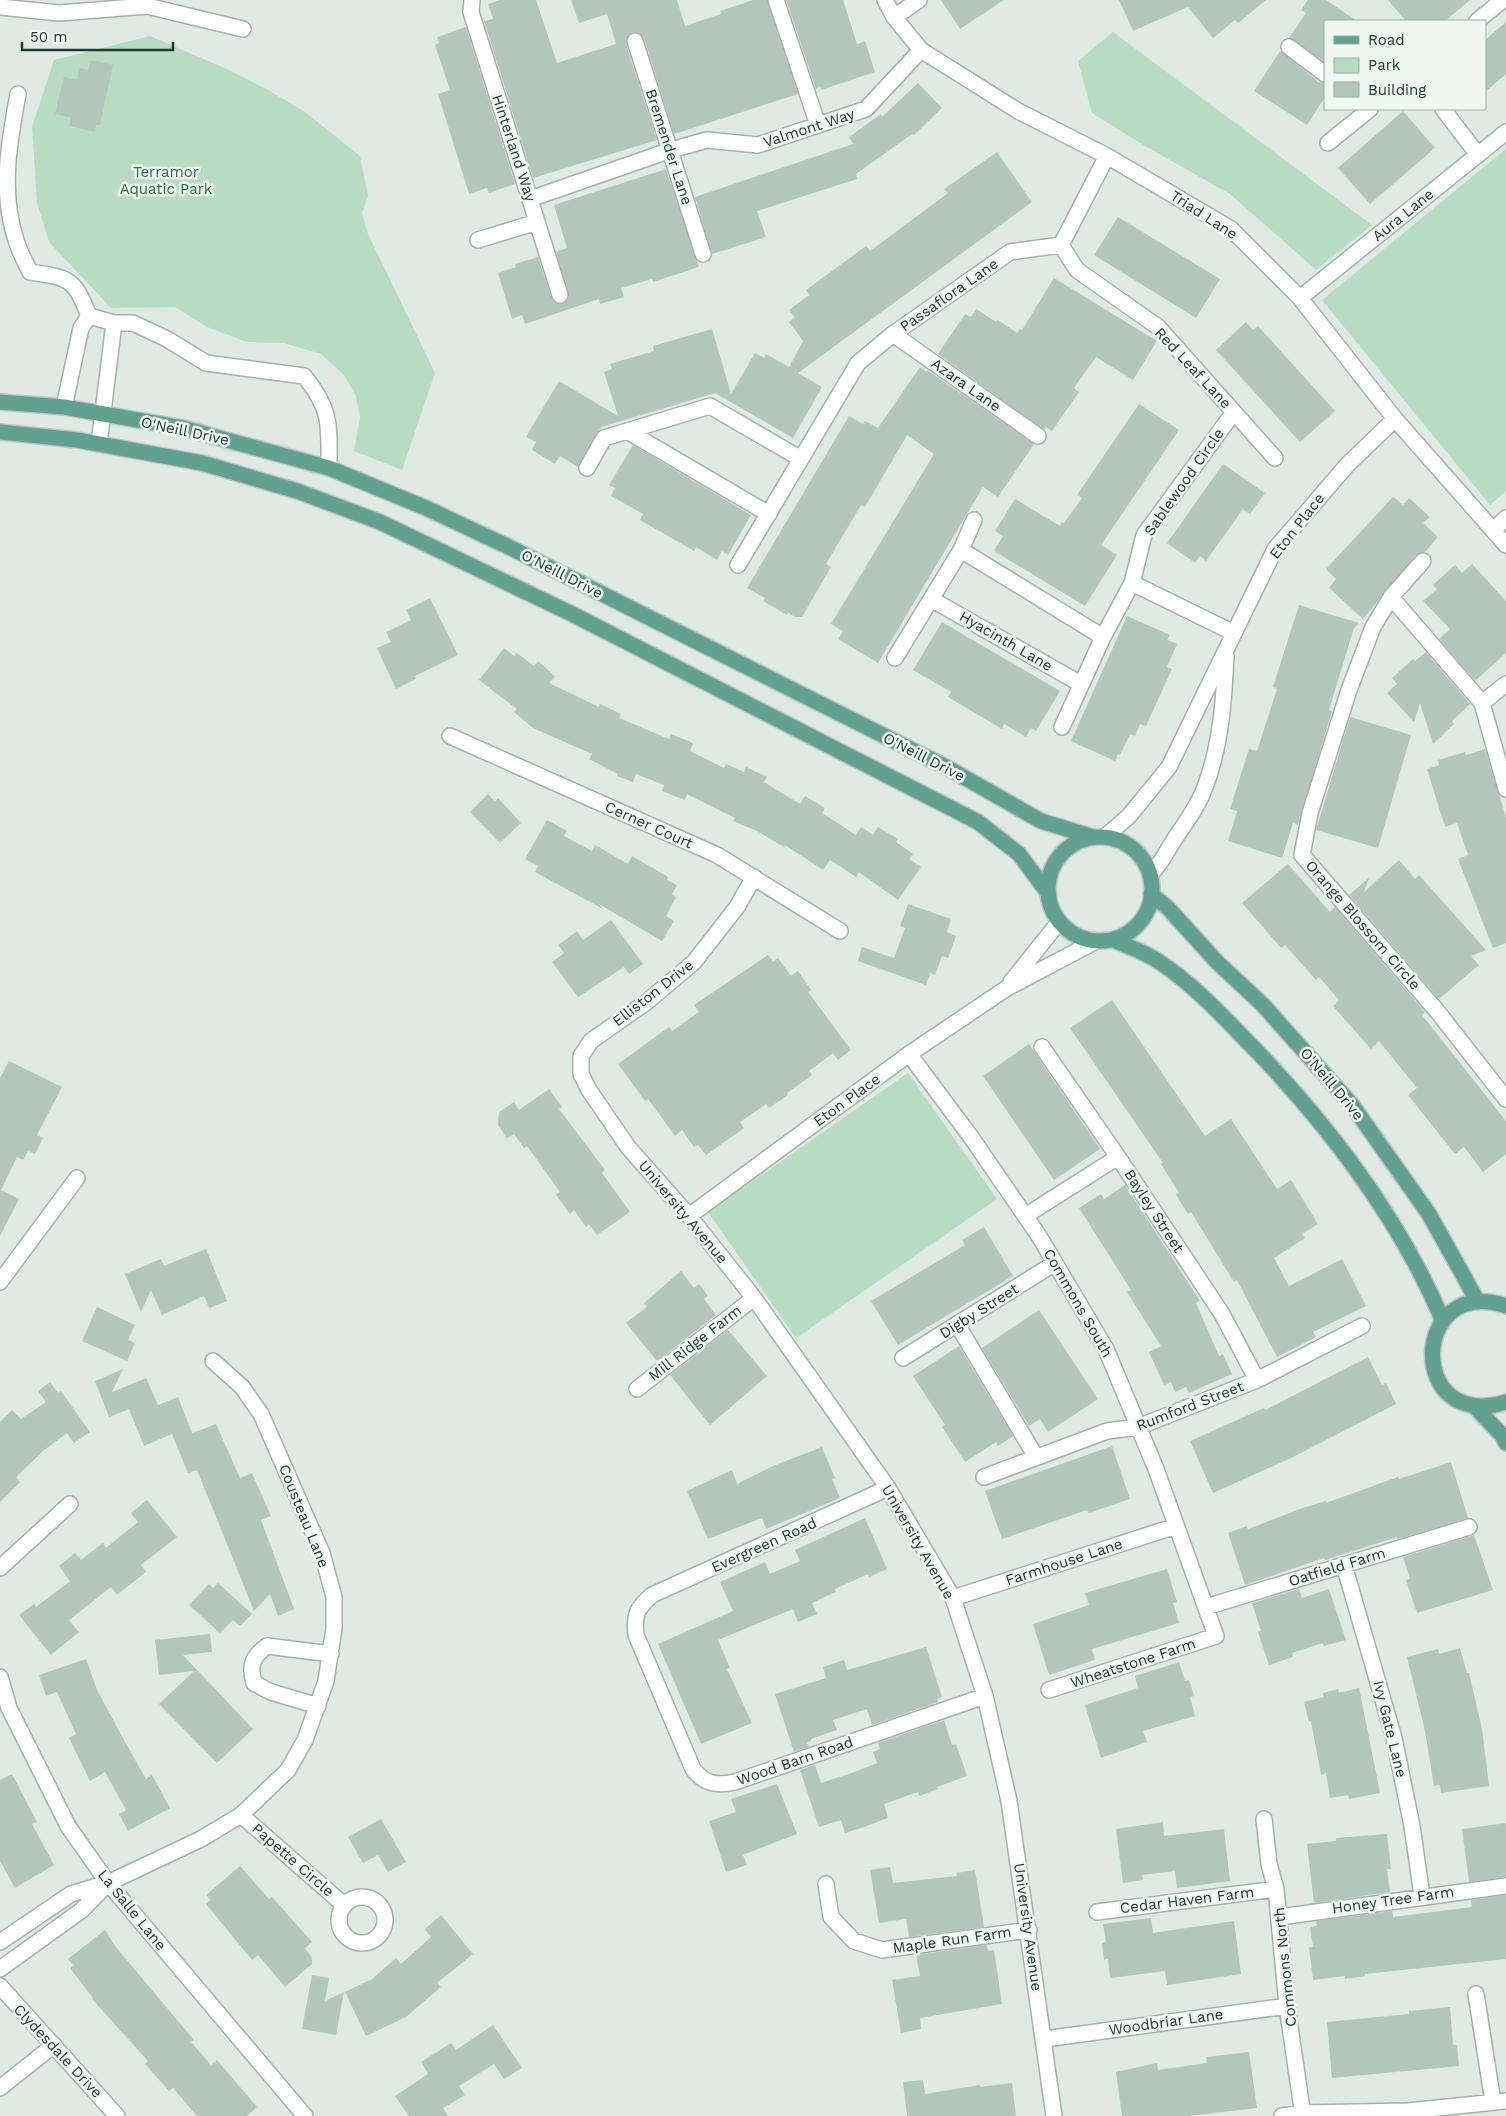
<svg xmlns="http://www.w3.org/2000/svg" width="1506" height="2116" font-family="'Work Sans',sans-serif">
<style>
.green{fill:#b8dcc1}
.building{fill:#b4c5be}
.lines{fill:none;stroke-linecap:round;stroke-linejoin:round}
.minor-casing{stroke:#a2b2ac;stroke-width:18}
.major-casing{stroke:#bcc4c2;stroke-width:18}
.minor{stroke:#fff;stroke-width:15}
.major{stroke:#63a090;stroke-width:15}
.labels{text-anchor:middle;stroke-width:5;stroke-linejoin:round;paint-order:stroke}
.street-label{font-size:15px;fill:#203a33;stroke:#eff7f3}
.park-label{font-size:15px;fill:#2a7145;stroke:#eff7f3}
</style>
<rect width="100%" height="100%" fill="#dfeae5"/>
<path class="green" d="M1113 32 1372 225 1316 270 1230 194 1145 146 1092 113 1078 61Z
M150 36 229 70 268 90 305 112 360 156 368 196 362 213 368 234 435 373 402 470 354 451 360 418 356 396 344 375 321 354 284 343 247 342 207 327 175 307 111 308 49 242 37 203 32 127 54 60Z
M1506 149V491L1490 505 1322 300Z
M908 1073 997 1199 796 1338 708 1212Z"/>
<path class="building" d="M500 0H536L557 63 616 44 607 14 579 23 571 0H677L685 26 721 14 720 11 753 0H767L798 94 674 134 644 38 637 32H632L626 39V44L657 140 533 178 484 21 493 19 488 4Z
M786 0H843L857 44 865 41 875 72 821 90 820 87 816 89Z
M941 0H1004L960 29Z
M1119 0H1266L1238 23 1235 20 1213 38 1188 7 1133 31Z
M1308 0H1326L1357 21H1325V62L1289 38 1306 13 1301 10Z
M1388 0H1470L1445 21H1406Z
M1506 22V74L1485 92V40Z
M466 27 515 184 489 193 487 188 469 194 438 94 450 90 435 45 439 43 437 37Z
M1280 51 1319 82 1325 83V97L1307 125 1254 91Z
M91 60 113 65 100 125H96L95 132 69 126 71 118 55 114 64 77 77 80 79 68 88 70Z
M918 83 942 108 914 135 912 134 856 174 857 179 757 211 766 237 712 254 695 197 853 144 849 137 881 114 882 117Z
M1403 111 1435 148 1370 204 1338 168Z
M997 152 1032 202 798 373 822 387 793 438 715 393 601 427 578 467 560 456 555 464 532 450 536 442 526 437 559 381 618 416 604 372 612 369 610 364 654 351 653 346 712 329 731 394 755 353 764 358 766 354 789 367 803 341 789 322 795 317 789 310 809 295 806 290 866 246 870 251 948 193 944 189Z
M666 169 699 267 653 282 652 279 621 288 624 297 600 304 599 299 525 324 522 315 512 319 498 273 516 267 515 264 538 257 553 302 562 304 569 298 556 252 567 248 554 205Z
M1118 217 1220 279 1196 318 1094 255Z
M1054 278 1157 341 1133 380 1096 357 1074 388 1079 392 1052 431 1046 427 1044 430 938 354 965 314 971 317 976 309 996 322 998 320 1017 333 1020 329 1022 330Z
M1246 322 1253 330 1258 326 1335 411 1300 442 1216 350Z
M920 367 926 372 927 370 1034 444 998 497 983 487 878 663 838 639 843 631 831 624 934 454 907 435 865 507 861 505 826 564 831 567 802 617H795L788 613 787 615 763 601 765 598 747 588 849 416 863 424 865 421 878 428Z
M1139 404 1179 430 1101 545 1117 555 1085 606 994 551 1003 536 995 531 1015 499 1060 526 1062 522 1064 523 1082 498 1077 495Z
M633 445 751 515 728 555 722 551 717 560 696 547 694 551 640 520 643 514 611 496 615 488 609 485Z
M1223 464 1265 493 1250 514 1243 509 1206 561 1200 556 1195 563 1167 543Z
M1393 497 1403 505 1409 498 1430 517 1423 523 1438 537 1425 552 1416 555 1363 619 1329 588 1336 579 1326 569Z
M1472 564 1506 601V653L1475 681 1439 639 1450 629 1423 601 1437 589 1433 585 1455 565 1462 573Z
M430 598 458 655 415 676 416 679 396 689 377 648 391 642 386 632 411 620 406 610Z
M1299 605 1359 623 1354 628 1329 710 1332 711 1298 825 1293 823 1282 858 1228 841 1237 811 1230 809 1249 749 1257 751 1277 689 1273 687Z
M1127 616 1170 635 1167 640 1177 644 1167 667 1172 669 1146 726 1140 724 1135 736 1130 734 1120 755 1118 754 1115 761 1071 741Z
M942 622 1060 691 1036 731 1031 728 1026 737 1004 724 1002 729 948 697 951 692 913 670Z
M504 648 514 656 517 653 534 666 538 661 555 676 549 683 599 707 600 704 621 714 619 718 669 739 671 734 693 743 690 751 724 768 726 764 744 772 746 767 767 777 764 782 800 804 805 796 825 808 822 813 856 835 861 827 873 835 878 827 898 839 896 842 913 854 909 859 921 867 898 900 859 872 856 877 830 860 823 870 785 845 784 847 757 831 733 821 735 818 687 794 685 800 662 791 664 785 636 774 633 782 617 776 618 774 589 759 592 754 533 728 514 712 517 709 479 680Z
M1426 652 1470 704 1452 721 1454 724 1433 744 1420 703 1414 722 1387 693 1397 684 1392 678 1413 659 1415 661Z
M1350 717 1411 735 1378 848 1316 830Z
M1485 749 1506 817V943L1493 948 1458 859 1468 855 1457 823 1445 827 1427 769 1439 765 1438 760 1465 752 1466 755Z
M488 794 495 802 498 798 521 823 500 843 470 812Z
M547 820 567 831 564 836 592 851 595 845 628 864 632 856 668 877 667 880 677 885 672 894 676 897 666 916 674 921 662 941 599 904 603 909 535 872 538 866 525 859Z
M1399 860 1415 879 1419 875 1486 950 1471 956 1479 965 1439 999 1349 895 1369 878 1364 892Z
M1288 864 1330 912 1335 907 1425 1012 1422 1015 1506 1121V1154L1483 1172 1464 1147 1455 1154 1408 1095 1417 1088 1379 1041 1371 1049 1333 1006 1339 1000 1319 977 1316 980 1285 945 1281 948 1242 903Z
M908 904 951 919 947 932 956 936 948 958 942 956 935 975 930 973 926 985 858 961 862 947 894 958 905 928 900 926Z
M611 920 643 964 629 974 624 967 578 997 552 962 564 953 558 945 577 931 583 940Z
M768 955 773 961 778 958 791 976 798 971 811 990 808 992 851 1050 838 1060 833 1053 809 1071 812 1075 787 1093 788 1095 769 1108 766 1104 740 1122 744 1128 706 1155 698 1145 694 1147 682 1130 675 1136 648 1099 645 1101 618 1064 669 1027 672 1031 699 1012 694 1005Z
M1112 1000 1205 1136 1231 1119 1277 1189 1291 1180 1318 1224 1302 1234 1305 1238 1274 1258 1289 1286 1342 1259 1366 1306 1313 1332 1316 1337 1277 1357 1237 1280 1234 1282 1191 1212 1188 1214 1176 1195 1179 1193 1161 1164 1163 1163 1070 1028Z
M1029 1044 1100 1149 1054 1180 983 1076Z
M9 1061 62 1087 37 1135 43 1138 35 1154 28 1151 23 1160 17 1157 1 1190 19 1199 0 1236V1078Z
M549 1089 562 1107 559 1109 605 1170 602 1173 630 1212 597 1235 589 1224 586 1227 574 1210 570 1214 556 1195 560 1192 527 1146 524 1148 514 1134 507 1139 498 1125 499 1112 514 1102 519 1110Z
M1125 1185 1200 1301 1196 1303 1219 1356 1223 1354 1232 1374 1189 1393 1186 1387 1175 1392 1171 1382 1164 1385 1149 1352 1161 1346 1127 1292 1131 1290 1079 1208 1101 1194 1104 1199Z
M984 1227 1013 1276 898 1345 871 1301 965 1245 962 1240Z
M206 1249 227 1301 209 1308 204 1296 162 1315 151 1290 141 1312 125 1274 161 1259 164 1266Z
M681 1271 694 1288 699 1284 708 1296 704 1299 716 1315 659 1360H656L626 1323 647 1307 644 1303Z
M97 1307 135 1325 128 1340 135 1343 127 1361 82 1341Z
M1039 1310 1098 1399 1048 1432 1040 1419 1029 1426 982 1348Z
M728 1330 767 1376 710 1425 670 1375Z
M959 1346 1013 1436 998 1446 996 1442 965 1462 942 1427 945 1425 913 1376Z
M1368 1357 1382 1385 1386 1383 1396 1404 1289 1459 1213 1493 1190 1441 1264 1408 1265 1410Z
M123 1369 112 1392 146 1378 158 1405 178 1397 192 1433 216 1424 240 1478 252 1473 271 1516 261 1520 294 1609 278 1616 270 1594 254 1611 197 1470 188 1473 172 1434 144 1446 129 1409 109 1417 95 1381Z
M50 1382 58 1393 61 1391 90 1432 74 1443 67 1433 43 1451 16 1477 20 1482 0 1502V1422L12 1410 21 1419 46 1402 38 1391Z
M1112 1446 1130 1499 1089 1513 1087 1510 1002 1539 985 1491Z
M822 1447 835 1478 832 1479 840 1498 766 1529 762 1518 708 1539 687 1491 732 1470 737 1484 773 1466Z
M1451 1462 1468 1518 1398 1539 1397 1537 1325 1560 1324 1558 1245 1585 1228 1533 1247 1526 1248 1529 1300 1509 1326 1501V1503L1398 1477 1399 1479Z
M147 1500 177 1537 141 1565 146 1572 117 1595 111 1587 69 1620 79 1632 51 1655 19 1615 34 1604 36 1607 70 1581 59 1566 75 1553 81 1560 103 1543 106 1548 138 1522 131 1513Z
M865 1518 887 1569 869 1577 868 1574 835 1589 836 1592 812 1603 817 1614 798 1622 793 1609 718 1640 730 1668 727 1669 752 1723 701 1744 658 1644 733 1611 720 1582 765 1562 770 1574 800 1561 795 1550Z
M1474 1535 1493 1590 1417 1613 1406 1580 1410 1579 1403 1557Z
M1167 1569 1177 1602 1173 1603 1179 1623 1092 1649 1095 1660 1049 1675 1033 1624 1089 1605 1085 1593Z
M218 1583 252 1614 240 1626 233 1620 220 1633 189 1605 209 1584 213 1588Z
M1299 1589 1302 1598 1329 1589 1346 1640 1324 1646 1323 1643 1292 1653 1293 1657 1269 1665 1258 1632 1261 1631 1252 1603Z
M210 1634 212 1652 183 1655 253 1729 217 1763 159 1704 194 1671 159 1675 155 1640Z
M926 1647 942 1697 937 1699 938 1702 872 1725 867 1709 833 1720 837 1730 811 1739V1741L807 1743 809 1747 794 1752 775 1694 826 1678 823 1667 844 1660 847 1670Z
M1460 1648 1467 1673H1469L1482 1729 1489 1786 1441 1793 1440 1785 1434 1786 1425 1731 1407 1657 1438 1649 1439 1654Z
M86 1659 97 1690 124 1740 146 1779 152 1775 170 1808 128 1831 119 1814 126 1810 105 1772 90 1781 69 1738 76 1734 57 1692 46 1696 39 1675Z
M1179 1662 1185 1681 1189 1680 1194 1696 1190 1697 1195 1716 1143 1731 1147 1742 1101 1758 1085 1705 1138 1688 1135 1676Z
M1359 1688 1380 1793 1349 1799 1348 1795 1330 1798 1326 1773 1321 1775 1311 1721 1309 1722 1304 1702 1324 1697 1323 1693 1338 1689 1339 1693Z
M944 1720 952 1745 956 1744 967 1776 937 1787 938 1789 919 1796 918 1792 884 1804 888 1818 864 1827 845 1833 841 1820 819 1827 800 1770 815 1765 821 1783 852 1773 877 1763 873 1752 880 1749 878 1743Z
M12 1774 37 1822 32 1824 54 1865 15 1888 0 1861V1780Z
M777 1784 797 1834 743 1855 747 1865 726 1872 709 1821 736 1812 731 1799Z
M381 1819 406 1862 388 1872 378 1855 363 1863 348 1837Z
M1163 1822 1164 1836 1224 1829 1230 1881 1177 1888 1175 1871 1142 1875 1143 1880 1123 1883 1116 1829Z
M1506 1823V1877L1469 1882 1462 1829Z
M1387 1834 1391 1869H1387L1390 1892 1314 1903 1307 1844 1336 1841V1838Z
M240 1866 269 1899 272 1897 312 1942 305 1948 312 1958V1964L285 1987 258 1955 252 1960 206 1904 211 1900 206 1895Z
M890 1867 893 1883 957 1876 956 1873 975 1870 984 1927 909 1937 906 1919 879 1923 870 1870Z
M1506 1895V1959L1365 1974V1976L1345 1979V1976L1313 1980 1309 1947H1313L1310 1927 1317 1926 1316 1921 1392 1911 1393 1917 1472 1907 1471 1900Z
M441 1915 473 1954 437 1983 441 1987 406 2017 366 2036 345 1992 372 1979 396 1958 401 1964 431 1937 425 1929Z
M1151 1918 1153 1933 1234 1921 1241 1974 1167 1985 1165 1971 1110 1978 1108 1959 1104 1960 1102 1943 1106 1942 1103 1924Z
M105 1930 115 1946 194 2040 191 2042 211 2065 217 2060 257 2107 247 2116H197L173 2088 169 2091 145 2064 148 2061 92 1999 93 1998 70 1968 73 1965 68 1959Z
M987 1945 988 1951 994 1950 1002 2004 920 2018 921 2029 901 2033 892 1980 920 1976 916 1955Z
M312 1975 329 1978 325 2001 344 1992 336 2035 302 2029Z
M1450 2007 1453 2045H1457L1459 2066 1332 2078 1327 2022 1409 2014V2011Z
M493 2025 522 2068 504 2079 494 2064 459 2086 465 2095 443 2108 448 2116H409L395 2096 428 2074 421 2062 451 2043 456 2050Z
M1249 2052 1257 2108 1189 2116H1122L1116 2072 1157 2063 1158 2070 1207 2063 1206 2057Z
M923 2080 925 2094 980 2085V2087L1012 2083 1016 2116H907L903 2082Z"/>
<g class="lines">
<g class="minor-casing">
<path id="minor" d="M472 0 471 12 560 295
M776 0 818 125
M885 0 894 17 921 50 1018 111 1107 156 1231 229 1300 298 1395 419 1506 545
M0 7 59 13 147 6 243 29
M894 17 919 0
M1477 21 1503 0
M635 41 703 254
M1289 47 1325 74
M18 94C9 142 0 192 16 240 19 251 25 261 30 272 70 278 74 278 89 316L114 323H133L167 339 206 363 304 376C332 410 329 425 329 468
M1443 109 1478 155
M1328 143 1370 109
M530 199 671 150 707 140 758 145 866 109 921 50
M478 240 537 222
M1061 245 1077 270 1158 327 1275 458
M1061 245 1107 156
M1300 298 1506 132
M893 334 1038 436
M64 407 81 328 89 316
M627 431 769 514
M99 444 114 323
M587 468 604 438 710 406 801 459
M1493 530 1506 518
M961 550 1103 637
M1423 561 1391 597 1373 627 1349 690 1310 813 1302 855 1437 1011 1506 1099
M738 565 858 363 893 334 1010 252 1061 245
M1132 583 1234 633
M1391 597 1482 703 1506 789
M931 599 1081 684
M895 658 961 550 974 520
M1482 703 1506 684
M1062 727 1103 637 1132 583 1144 535 1234 412
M450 736 717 855 840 931
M1105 837 1129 816 1169 767 1275 549 1348 464 1395 419
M1150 874C1161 865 1166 852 1174 840 1185 823 1198 807 1205 787 1221 745 1224 700 1226 655
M754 877 737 907 694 962 648 1001 591 1041 581 1056V1074L589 1090 628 1147 689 1216 754 1298 888 1488 953 1598 985 1696 1009 1801 1054 2116
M1011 982 1059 922
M1042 1047 1118 1157 1222 1314 1257 1380
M909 1054 971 1137 1039 1236 1106 1349 1156 1469 1216 1636 1049 1690
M689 1216 909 1054 1007 988 1096 941
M1025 1216 1118 1157
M0 1282 77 1178
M957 1324 1036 1457
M903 1358 1055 1263
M637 1389 754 1298
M984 1477 1107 1431 1138 1427 1257 1380 1362 1326
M888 1488 652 1595C636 1609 634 1615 636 1635L693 1769C704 1784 717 1786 735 1782L985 1696
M1344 1565 1394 1738 1412 1826 1422 1896
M0 1568 70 1504
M953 1598 1176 1526
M1206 1607 1469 1527
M0 1677 9 1708 68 1826 108 1883 305 2116
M318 1706 271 1692 254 1683C249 1666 252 1657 267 1646L331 1654
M241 1815 344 1905
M1264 1819 1269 1864 1276 1889 1287 2006 1303 2116
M108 1883 201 1839 241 1815 288 1770 305 1740 326 1681 334 1628V1597L322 1553 261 1414 242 1387 213 1361
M826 1884 831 1917 854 1941 882 1950 1029 1930
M339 1920a23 23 0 1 1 46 0a23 23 0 1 1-46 0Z
M1097 1912 1276 1889
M1280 1917 1506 1886
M0 1942 71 1894 108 1883 82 1910 0 1969
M0 1986 117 2116
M1476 1994 1493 2102
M1045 2039 1287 2006
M0 2088 54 2045
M1282 2116 1303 2113 1408 2111 1506 2101"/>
</g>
<g class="major-casing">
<path id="major" d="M0 402 64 407 183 428 329 468 426 508 511 548 946 767 1041 821 1093 837
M0 432 77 440 202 463 297 491 380 522 572 614 978 822 1019 854 1048 893
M1048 889a52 52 0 1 1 104 0a52 52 0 1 1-104 0Z
M1151 894 1168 908 1217 962 1263 1005 1352 1105 1429 1214 1478 1302
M1114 940C1128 947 1145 952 1158 961 1190 982 1217 1010 1243 1037 1324 1119 1398 1215 1443 1321
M1506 1306C1410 1274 1406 1433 1506 1402
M1474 1406 1502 1435 1506 1443"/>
</g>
<use href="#minor" class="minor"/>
<use href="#major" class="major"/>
</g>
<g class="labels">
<g class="street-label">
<text transform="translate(809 128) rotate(-18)" y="5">Valmont Way</text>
<text transform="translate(669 147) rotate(72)" y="5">Bremender Lane</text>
<text transform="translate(514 148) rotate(72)" y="5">Hinterland Way</text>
<text transform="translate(1204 215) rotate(33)" y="5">Triad Lane</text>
<text transform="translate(1403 215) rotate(-39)" y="5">Aura Lane</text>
<text transform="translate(949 295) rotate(-35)" y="5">Passaflora Lane</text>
<text transform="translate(1193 368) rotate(47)" y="5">Red Leaf Lane</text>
<text transform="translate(966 385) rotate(35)" y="5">Azara Lane</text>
<text transform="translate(185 431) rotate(12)" y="5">O'Neill Drive</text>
<text transform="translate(1184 482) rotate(-55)" y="5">Sablewood Circle</text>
<text transform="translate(1297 526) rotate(-52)" y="5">Eton Place</text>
<text transform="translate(562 574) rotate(27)" y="5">O'Neill Drive</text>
<text transform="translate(1006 641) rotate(30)" y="5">Hyacinth Lane</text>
<text transform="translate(924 757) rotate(27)" y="5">O'Neill Drive</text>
<text transform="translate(649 825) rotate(24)" y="5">Cerner Court</text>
<text transform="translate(1363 925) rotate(49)" y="5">Orange Blossom Circle</text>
<text transform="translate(653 993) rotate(-38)" y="5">Elliston Drive</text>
<text transform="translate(1332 1084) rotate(50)" y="5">O'Neill Drive</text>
<text transform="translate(847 1100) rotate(-36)" y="5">Eton Place</text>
<text transform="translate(1154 1211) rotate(57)" y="5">Bayley Street</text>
<text transform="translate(683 1212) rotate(50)" y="5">University Avenue</text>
<text transform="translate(1078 1303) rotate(60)" y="5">Commons South</text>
<text transform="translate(979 1311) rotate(-32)" y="5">Digby Street</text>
<text transform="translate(695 1343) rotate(-38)" y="5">Mill Ridge Farm</text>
<text transform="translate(1190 1406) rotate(-21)" y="5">Rumford Street</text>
<text transform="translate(304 1516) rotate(68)" y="5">Cousteau Lane</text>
<text transform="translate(918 1542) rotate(60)" y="5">University Avenue</text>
<text transform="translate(764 1545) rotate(-24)" y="5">Evergreen Road</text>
<text transform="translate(1064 1562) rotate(-18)" y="5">Farmhouse Lane</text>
<text transform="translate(1337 1567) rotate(-17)" y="5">Oatfield Farm</text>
<text transform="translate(1133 1663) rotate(-18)" y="5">Wheatstone Farm</text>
<text transform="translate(1390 1729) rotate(76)" y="5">Ivy Gate Lane</text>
<text transform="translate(795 1761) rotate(-19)" y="5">Wood Barn Road</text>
<text transform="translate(293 1860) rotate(41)" y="5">Papette Circle</text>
<text transform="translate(1187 1900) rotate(-7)" y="5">Cedar Haven Farm</text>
<text transform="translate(1393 1900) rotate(-8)" y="5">Honey Tree Farm</text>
<text transform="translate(132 1910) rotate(51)" y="5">La Salle Lane</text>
<text transform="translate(1028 1927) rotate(82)" y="5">University Avenue</text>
<text transform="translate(952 1940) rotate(-8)" y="5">Maple Run Farm</text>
<text transform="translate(1285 1967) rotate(-96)" y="5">Commons North</text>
<text transform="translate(1166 2022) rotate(-8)" y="5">Woodbriar Lane</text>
<text transform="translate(58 2051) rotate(47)" y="5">Clydesdale Drive</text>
</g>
<g class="park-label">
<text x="166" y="177">Terramor<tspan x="166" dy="17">Aquatic Park</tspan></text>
</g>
</g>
<rect x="1324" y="20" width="162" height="90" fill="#eff7f3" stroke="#9caba6"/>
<rect x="1334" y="36" width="25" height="8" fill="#63a090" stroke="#9caba6"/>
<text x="1368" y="45" font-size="15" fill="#203a33">Road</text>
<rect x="1334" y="58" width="25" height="15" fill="#b8dcc1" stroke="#9caba6"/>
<text x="1368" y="70" font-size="15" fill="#203a33">Park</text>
<rect x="1334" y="82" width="25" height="15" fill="#b4c5be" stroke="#9caba6"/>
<text x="1368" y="95" font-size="15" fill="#203a33">Building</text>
<path d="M22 42v8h151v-8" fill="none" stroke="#203a33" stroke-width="2.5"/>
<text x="30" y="42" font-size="15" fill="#203a33" stroke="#eff7f3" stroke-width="4" paint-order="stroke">50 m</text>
</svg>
